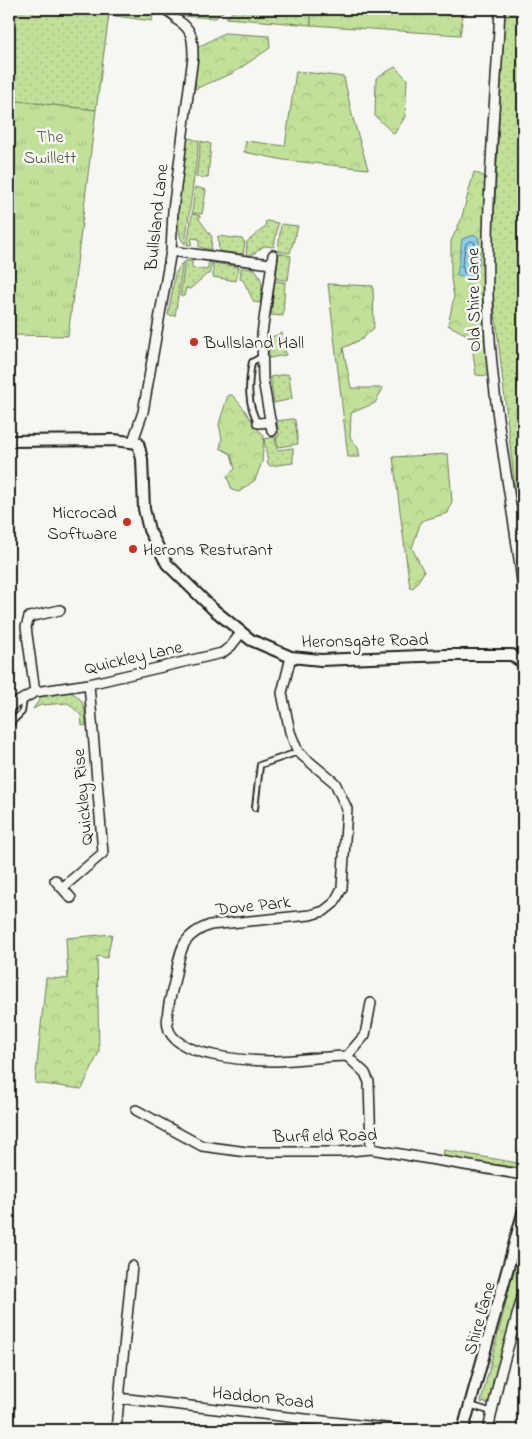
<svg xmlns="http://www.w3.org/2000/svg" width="532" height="1439" font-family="'Indie Flower',sans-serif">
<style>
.grass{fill:url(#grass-dots);stroke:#6e7e5a}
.forest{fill:url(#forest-crowns);stroke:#6e7e5a}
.park{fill:url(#park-tufts);stroke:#6e7e5a}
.water{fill:url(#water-ripples);stroke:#5e8799}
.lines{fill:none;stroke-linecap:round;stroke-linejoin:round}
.shore{stroke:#48646f;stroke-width:1}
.service-casing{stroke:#1c1c1c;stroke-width:8}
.minor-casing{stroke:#1c1c1c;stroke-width:12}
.tertiary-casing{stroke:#1c1c1c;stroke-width:14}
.service{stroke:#f6f6f2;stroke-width:4.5}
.minor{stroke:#f6f6f2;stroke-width:9}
.tertiary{stroke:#f6f6f2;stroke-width:10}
.poi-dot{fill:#c8321e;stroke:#f6f6f2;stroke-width:2}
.labels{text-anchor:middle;stroke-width:5;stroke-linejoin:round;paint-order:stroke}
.park-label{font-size:18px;fill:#4e5742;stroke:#f6f6f2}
.street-label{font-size:18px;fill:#1c1c1c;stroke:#f6f6f2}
.poi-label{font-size:18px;fill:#1c1c1c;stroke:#f6f6f2;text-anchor:start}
</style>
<defs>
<pattern id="grass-dots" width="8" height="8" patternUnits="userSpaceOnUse" patternTransform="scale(1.25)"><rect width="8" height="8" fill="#c1e199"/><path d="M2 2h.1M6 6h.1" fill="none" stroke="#a5c083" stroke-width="1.8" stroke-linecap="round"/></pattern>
<pattern id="forest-crowns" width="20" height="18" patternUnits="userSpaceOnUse" patternTransform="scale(1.25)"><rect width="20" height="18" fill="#c1e199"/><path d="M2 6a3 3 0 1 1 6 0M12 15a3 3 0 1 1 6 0" fill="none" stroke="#a5c083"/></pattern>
<pattern id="park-tufts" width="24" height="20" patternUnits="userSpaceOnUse" patternTransform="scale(1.25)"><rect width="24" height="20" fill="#c1e199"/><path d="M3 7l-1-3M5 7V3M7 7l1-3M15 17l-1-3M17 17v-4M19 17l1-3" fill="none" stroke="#a5c083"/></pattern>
<pattern id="water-ripples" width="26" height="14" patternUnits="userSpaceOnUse" patternTransform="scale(1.25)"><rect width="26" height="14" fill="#8acfec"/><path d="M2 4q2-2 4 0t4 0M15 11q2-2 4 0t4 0" fill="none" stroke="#76b1ca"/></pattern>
</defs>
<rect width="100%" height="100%" fill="#f6f6f2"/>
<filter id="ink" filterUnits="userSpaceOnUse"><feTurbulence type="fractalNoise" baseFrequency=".02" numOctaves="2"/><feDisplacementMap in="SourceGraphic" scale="10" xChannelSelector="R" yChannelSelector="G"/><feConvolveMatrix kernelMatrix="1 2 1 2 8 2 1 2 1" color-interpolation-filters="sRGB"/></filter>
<g filter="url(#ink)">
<path class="grass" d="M9 9H116L153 15 152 21 109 15 96 110 9 100Z
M167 9H226L216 18 180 16Z
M236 9H311V25L226 18Z
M505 9H523V497H516L491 276Z
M186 137 199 141 185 244C170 234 184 156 186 137Z
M201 141 211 144 208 178 196 177Z
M195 187 206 190 202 214 192 213Z
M192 214 200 216 199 219 212 237 211 250 199 247V239L192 238 191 245H187Z
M266 221 278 223 274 247 264 246 252 255H246L247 242 265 227Z
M281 224 298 226 290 253 278 251Z
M218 236 242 239 245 242 243 254 219 251Z
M279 253 291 256 288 280 276 279Z
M185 261H192V268L207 270 209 262 212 263 209 274H207L190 289 186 288 184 296H180Z
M183 262 175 316 168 315 175 274Z
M213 263 239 267 236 281 213 277Z
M241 268 255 269C264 280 262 289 260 303L254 302 243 280 240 279Z
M275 281 285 282 283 316 271 315Z
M282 333 286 355 269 358V338Z
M286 374 289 375 292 399 274 403 270 377Z
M292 419 295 420 298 444 278 447 276 437 279 436 277 421Z
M275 437 277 450 293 448V463L270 466 268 464 264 439Z
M69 692C84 696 86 711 86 725L82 726 81 715 68 703 41 705 33 709 42 696Z
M444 1150 523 1164V1168L454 1159 443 1156Z"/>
<path class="forest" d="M311 9H464L460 35 311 25Z
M224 33 269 36 270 48 233 73 195 89 197 48Z
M395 67 407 79 405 117 394 134 375 116 376 78Z
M296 71 344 77 352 115 368 169 284 160 244 152 246 141 285 146Z
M474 172 488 178 482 295 488 376 476 375 471 337 448 325 454 297 451 279V241L461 220Z
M328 284 373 286 374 328 362 339 343 348 351 388H383L375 403 351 413 350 437 358 448 360 457H348Z
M228 395H232C245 407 251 424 264 435L262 462 255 480 239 492 232 490 227 476 235 469 231 454 220 448 222 439 219 424Z
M448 454 452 501 448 513 421 521 412 548 424 572 414 587 410 588 393 457Z
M112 934 107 958 97 956 99 1052 82 1089 35 1083 46 978 68 979 66 938Z
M523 1234V1283L490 1404 481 1402Z"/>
<path class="park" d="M9 100 96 110 68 336 9 335Z"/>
<path class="water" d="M475 235 479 238V263L476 276 471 278 457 276 462 239Z"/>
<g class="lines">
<path class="shore" d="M471 241 475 243 474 262 471 272 464 273 462 265 466 244Z"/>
<g class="service-casing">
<path id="service" d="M161 9 177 20
M258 423C247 404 248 384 252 362L261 357
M9 725 22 712 24 699
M255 808 260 765 298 752
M481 1306 496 1311
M472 1338 487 1343
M470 1405 492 1412"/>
</g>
<g class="minor-casing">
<path id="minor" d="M500 9C495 113 484 218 489 322 493 412 512 500 523 589
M171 251 271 264
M258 423 271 422
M272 431 263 380 262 334 273 255
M133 441 143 412 171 251 173 210 193 57C193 40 193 29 177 20
M291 657 282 693 290 732 298 752 335 783 347 809 342 888 334 903 324 911 310 915 210 925C180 936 181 950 175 978 172 993 165 1012 168 1027 174 1057 249 1061 275 1061 299 1061 322 1056 347 1056L365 1073 369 1082 371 1149
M35 692 26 627 29 617 60 610
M9 707 35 692 89 684 222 653 231 646 241 633
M55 880 71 898
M62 888 103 853 89 684
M347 1056 365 1035 371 1003
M136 1110 202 1146 247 1152H339L371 1149 523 1175
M119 1398 403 1430
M116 1430 132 1266
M488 1430 499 1380 523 1294"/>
</g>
<g class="tertiary-casing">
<path id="tertiary" d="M9 441 114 440 138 443 142 459 144 509 149 530 167 564 213 609 251 640 291 657 321 660 446 655H512L523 663
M463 1430 523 1213"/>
</g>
<use href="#service" class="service"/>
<use href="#minor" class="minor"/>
<use href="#tertiary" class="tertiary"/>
</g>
</g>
<g class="poi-dot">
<circle cx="194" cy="342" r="5"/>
<circle cx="127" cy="522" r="5"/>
<circle cx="133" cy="549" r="5"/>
</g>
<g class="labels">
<g class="park-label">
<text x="50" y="142">The<tspan x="50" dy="21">Swillett</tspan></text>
</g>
<g class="street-label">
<text transform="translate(156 217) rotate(-84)" y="6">Bullsland Lane</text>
<text transform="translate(473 300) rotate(-91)" y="6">Old Shire Lane</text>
<text transform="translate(365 640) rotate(-1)" y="6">Heronsgate Road</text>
<text transform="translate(133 657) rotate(-13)" y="6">Quickley Lane</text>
<text transform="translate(82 797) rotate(-95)" y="6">Quickley Rise</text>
<text transform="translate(253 905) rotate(-6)" y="6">Dove Park</text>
<text transform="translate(325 1135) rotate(-1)" y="6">Burfield Road</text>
<text transform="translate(479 1318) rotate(-74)" y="6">Shire Lane</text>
<text transform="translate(263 1397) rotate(6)" y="6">Haddon Road</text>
</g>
<g class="poi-label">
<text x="204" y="348">Bullsland Hall</text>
<text x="117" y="518" text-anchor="end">Microcad<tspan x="117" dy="21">Software</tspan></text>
<text x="143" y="555">Herons Resturant</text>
</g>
</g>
<rect width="532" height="1439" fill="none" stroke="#f6f6f2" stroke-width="30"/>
<rect x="15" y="15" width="502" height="1409" fill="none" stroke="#1c1c1c" stroke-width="2" filter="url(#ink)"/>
</svg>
